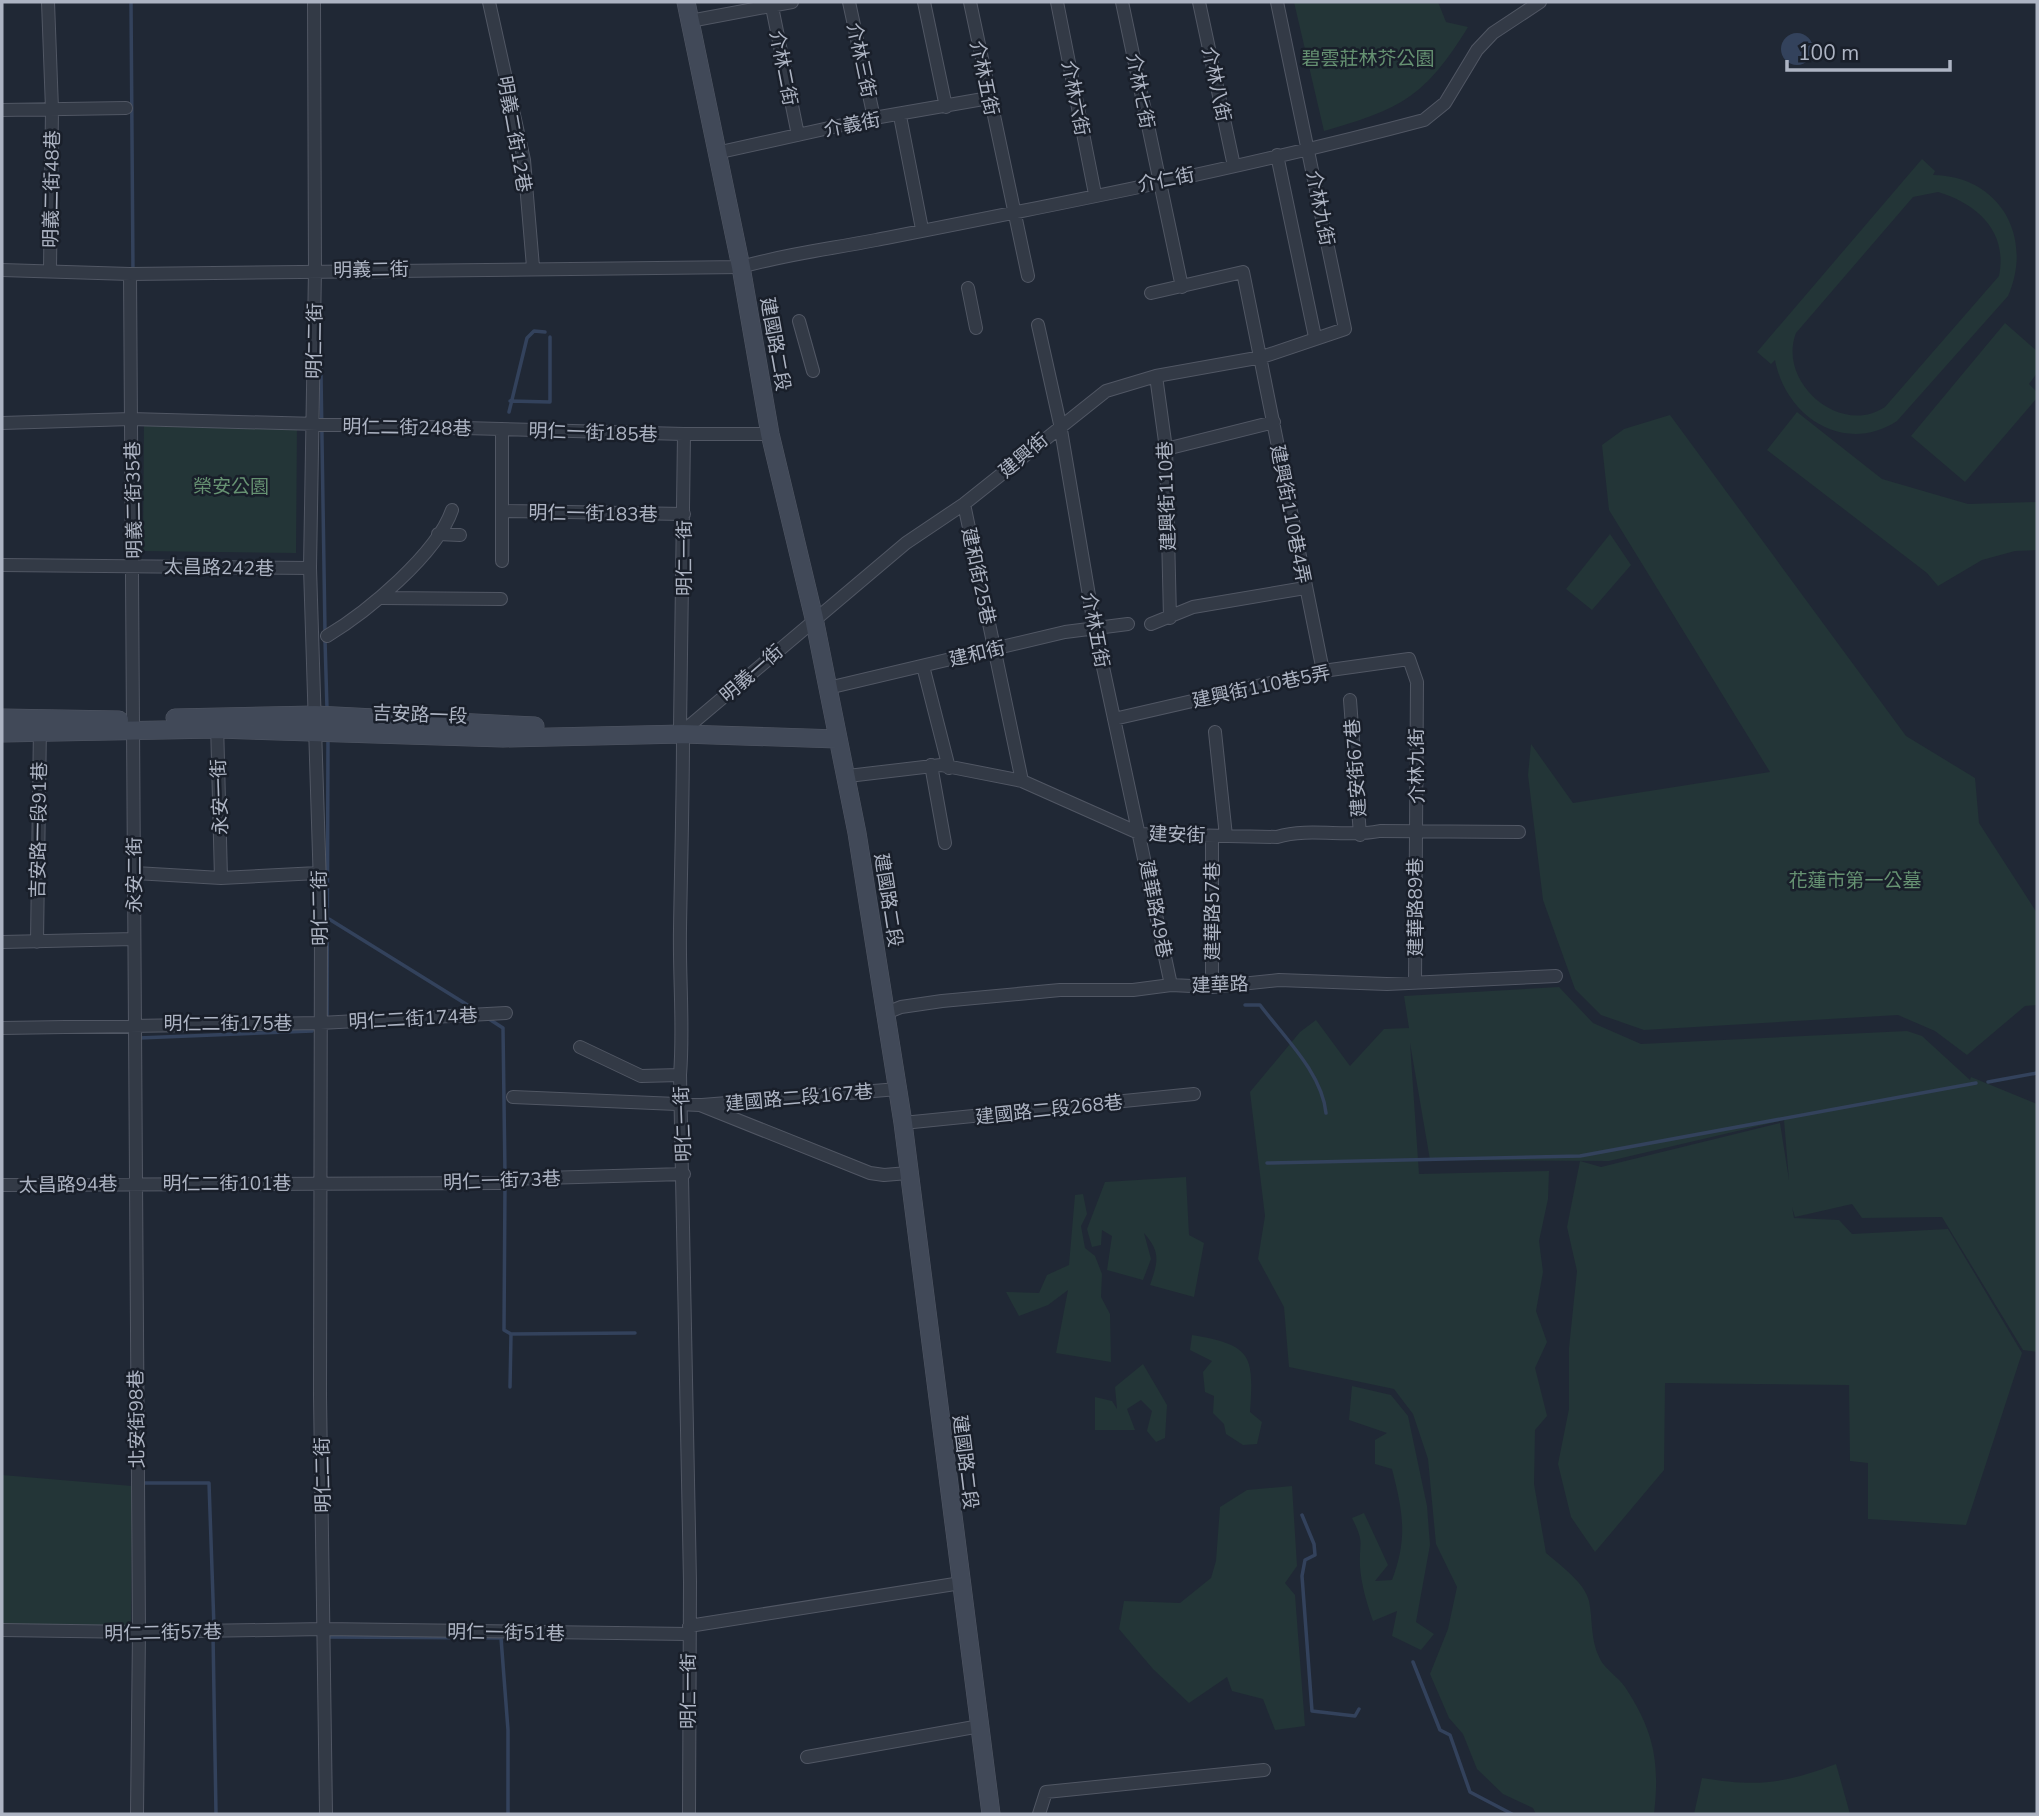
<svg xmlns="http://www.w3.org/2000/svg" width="2039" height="1816" font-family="'Nunito Sans','Noto Sans TC',sans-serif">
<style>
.green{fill:#233537;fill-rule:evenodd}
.water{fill:#33425c}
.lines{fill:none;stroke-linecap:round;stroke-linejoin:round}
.stream{stroke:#33425c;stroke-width:3.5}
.street-casing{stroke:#515764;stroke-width:14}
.secondary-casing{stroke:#515764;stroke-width:19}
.street{stroke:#333a46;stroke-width:12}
.secondary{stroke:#414958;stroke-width:18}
.labels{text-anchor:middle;stroke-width:5;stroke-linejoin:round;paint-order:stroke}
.park-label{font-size:19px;fill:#669272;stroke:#191f2a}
.street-label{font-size:19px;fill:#adb4c3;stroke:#191f2a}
</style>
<rect width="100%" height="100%" fill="#202835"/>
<path class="green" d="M1294 2H1438L1446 22 1468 27C1425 97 1401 109 1324 131Z
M1922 159 1935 171 1933 175C2000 176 2034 237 2008 296L1897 421C1845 455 1786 418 1775 360L1771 364 1757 352ZM1938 192C1978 204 2008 232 1999 276L1885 407C1840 437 1777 382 1796 333L1913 197Z
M2005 323 2037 351V373L2029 384 2037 392V398L1965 482 1911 436Z
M1797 412 1882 479 1968 504 2037 502V550L2015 551 1982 560 1938 586 1927 573 1767 450Z
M1670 415 1906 736 1975 778 1979 823 2037 913V1005L2025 1006 1967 1055 1935 1031 1898 1015 1644 1030 1601 1015 1575 989 1543 900 1528 775 1531 744 1573 803 1770 772 1609 510 1602 445 1624 429Z
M144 417 297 422 296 553 143 551Z
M1610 534 1631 565 1592 610 1566 589Z
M1559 987 1593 1023 1641 1044 1907 1031 1922 1036 1970 1080 1971 1077 2037 1104V1352L2023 1350 1942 1217 1862 1218 1852 1204 1795 1217 1792 1207 1794 1218 1839 1220 1852 1234 1948 1229 2022 1353 1966 1525 1868 1519V1463L1850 1461 1849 1385 1665 1383 1664 1470 1595 1552 1571 1517 1558 1464 1569 1409V1348L1577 1271 1567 1227 1580 1161 1601 1167 1780 1123 1789 1180 1784 1120 1609 1161 1430 1160 1410 1043 1419 1174 1549 1171 1548 1199 1539 1241 1543 1272 1536 1311 1547 1342 1535 1368 1547 1416 1535 1430 1534 1484 1546 1553C1560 1565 1585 1583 1589 1601 1593 1620 1590 1640 1600 1659 1605 1669 1618 1677 1625 1687 1654 1731 1660 1762 1654 1814H1536L1533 1808 1503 1794 1477 1769 1463 1734 1449 1718 1430 1674 1448 1629 1457 1587 1436 1544 1428 1459 1413 1414 1394 1389 1289 1367 1284 1307 1258 1259 1265 1216 1250 1092 1300 1032 1316 1020 1350 1066 1384 1029 1409 1028 1404 996Z
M1186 1177 1189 1235 1204 1243 1194 1297 1150 1285C1158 1262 1161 1252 1144 1233L1151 1259 1143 1280 1107 1270 1112 1236 1102 1230 1101 1245 1092 1247 1087 1229 1105 1182Z
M1083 1194 1087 1214 1081 1226 1085 1248 1095 1256 1102 1274 1101 1297 1110 1314 1111 1362 1056 1353 1068 1290 1048 1305 1019 1316 1006 1292 1039 1293 1047 1275 1069 1265 1075 1195Z
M1192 1335C1252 1345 1254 1355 1250 1412L1262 1422 1257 1444 1243 1445 1226 1434 1224 1424 1213 1413 1214 1396 1205 1392 1203 1372 1212 1361 1190 1350Z
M1143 1364 1167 1405 1165 1438 1156 1442 1147 1431 1152 1411 1141 1400 1127 1409 1135 1430H1095V1397L1112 1401 1117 1409 1115 1387Z
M1352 1386 1391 1395 1408 1416 1427 1506 1430 1545 1416 1622 1434 1634 1421 1650 1392 1636 1397 1611 1373 1621C1367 1604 1361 1584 1360 1566 1359 1540 1365 1544 1352 1518L1364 1513 1388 1565 1375 1581 1392 1580C1408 1538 1403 1512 1392 1469L1375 1464V1440L1387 1433 1349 1420Z
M2 1475 132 1486 131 1631 2 1632Z
M1292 1486 1297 1566 1285 1583 1295 1595 1305 1726 1275 1730 1263 1699 1232 1691 1227 1677 1189 1703 1153 1669 1119 1629 1124 1601 1180 1603 1211 1578 1216 1561 1220 1507 1247 1490Z
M1836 1764 1850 1814H1694L1702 1778C1758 1787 1783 1784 1836 1764Z"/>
<path class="water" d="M1781 49a16 16 0 1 1 32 0a16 16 0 1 1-32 0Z"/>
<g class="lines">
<path class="stream" d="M131 2 133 273
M320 311 325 632
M510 401 550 402V337
M509 412 527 338 534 331 545 332
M325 640 327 709
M329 919 474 1009
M1245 1005H1260C1284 1037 1322 1073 1326 1113
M489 1019 503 1028 505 1175
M327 1021 328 738
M139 1038 312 1031 313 1027
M1988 1082 2037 1073
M1267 1163 1580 1156 1976 1083
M505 1183 504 1330 511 1334 510 1387
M511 1334 635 1333
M141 1483H209L214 1627
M1302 1515 1314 1544 1315 1555 1305 1560 1302 1576 1312 1711 1355 1716 1359 1709
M213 1634 216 1814
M326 1637 501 1638 508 1730V1814
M1413 1662 1440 1730 1450 1735 1470 1792 1512 1814"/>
<g class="street-casing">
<path id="street" d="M48 2 52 109 50 269
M314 2 315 270 310 568 321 918 320 1396 326 1814
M489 2 524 160 533 267
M771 2 798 135
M849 2 874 118
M924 2 946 107
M970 2 1028 276
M1057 2 1095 194
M1122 2 1182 287
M1199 2 1234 166
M690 21 792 2
M2 110 126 108
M900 116 922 229
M716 153 874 118 989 98
M1277 155 1315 337
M2 270 130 274 741 267C786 254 830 249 876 240 1059 204 1244 168 1424 120L1445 103 1477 50 1493 33 1540 2
M130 274 139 1632 137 1814
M968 288 976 328
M1151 293 1243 272 1323 671
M799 321 813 371
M1038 325 1060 424 1094 625 1171 985
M1156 376 1166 449 1170 618
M2 423 131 419 684 434H770
M502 429V561
M684 434 680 728 683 734C683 799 681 864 680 929 679 978 684 1026 680 1075L690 1582 689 1814
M1166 449 1274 422
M964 504 1022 781
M502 511 684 514
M438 534 460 535
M2 565 310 568
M382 598 501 599
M1151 624 1193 607 1305 588
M327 636C367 612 437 554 452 510
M923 666 949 768
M828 688 1065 632 1128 624
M1350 700 1360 835
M1114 719 1323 671 1409 659 1417 682 1415 983
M217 723 221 878
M688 727 906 543 964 504 1106 391 1156 376 1262 357 1345 329 1277 2
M1215 732 1226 836
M931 765 945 843
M848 776 941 765 1022 781 1141 834 1277 837C1310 827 1347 838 1380 831L1519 832
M1212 836V987
M135 873 221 878 318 873
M2 942 134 939
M37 942 40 726
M886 1013 901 1007 942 1001 1060 990H1133L1171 985 1212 987 1279 980 1387 984 1556 976
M2 1028 320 1023 506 1013
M580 1047 641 1076 680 1075
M513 1097 700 1105 870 1173 884 1175 908 1173
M702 1105 898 1089
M903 1123 1194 1094
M2 1185 499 1183 508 1179 684 1174
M689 1626 961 1583
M2 1630 139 1632 324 1629 688 1634
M807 1757 980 1726
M1039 1814 1046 1792 1264 1770"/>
</g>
<g class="secondary-casing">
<path id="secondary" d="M686 2 741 267 770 434 814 618 857 833 903 1123 991 1814
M2 718 119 720
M175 718 315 715 535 726
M2 733 217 729 503 738 683 734 837 739"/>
</g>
<use href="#street" class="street"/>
<use href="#secondary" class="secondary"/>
</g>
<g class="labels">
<g class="park-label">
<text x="1368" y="65">碧雲莊林芥公園</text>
<text x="231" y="493">榮安公園</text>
<text x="1855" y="887">花蓮市第一公墓</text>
</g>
<g class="street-label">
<text transform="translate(862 60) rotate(78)" y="7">介林三街</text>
<text transform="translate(784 68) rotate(79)" y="7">介林二街</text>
<text transform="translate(985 78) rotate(78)" y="7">介林五街</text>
<text transform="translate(1217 84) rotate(78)" y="7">介林八街</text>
<text transform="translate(1141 91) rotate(79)" y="7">介林七街</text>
<text transform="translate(1076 98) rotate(79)" y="7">介林六街</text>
<text transform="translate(852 124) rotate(-11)" y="7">介義街</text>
<text transform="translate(515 134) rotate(80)" y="7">明義二街12巷</text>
<text transform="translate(1166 179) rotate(-11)" y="7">介仁街</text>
<text transform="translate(51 189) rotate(-89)" y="7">明義二街48巷</text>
<text transform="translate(1321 208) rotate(79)" y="7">介林九街</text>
<text transform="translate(371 269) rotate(-1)" y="7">明義二街</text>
<text transform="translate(314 341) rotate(-89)" y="7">明仁二街</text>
<text transform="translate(776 344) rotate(80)" y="7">建國路二段</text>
<text transform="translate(407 427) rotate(1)" y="7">明仁二街248巷</text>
<text transform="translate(593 432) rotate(2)" y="7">明仁一街185巷</text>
<text transform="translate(1023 455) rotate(-40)" y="7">建興街</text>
<text transform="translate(1166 496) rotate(-92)" y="7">建興街110巷</text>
<text transform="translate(133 500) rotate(-91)" y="7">明義二街35巷</text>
<text transform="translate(593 513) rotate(1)" y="7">明仁一街183巷</text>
<text transform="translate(1291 514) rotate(79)" y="7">建興街110巷4弄</text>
<text transform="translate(684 558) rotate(-90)" y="7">明仁一街</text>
<text transform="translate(219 567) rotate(1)" y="7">太昌路242巷</text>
<text transform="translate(979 576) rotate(78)" y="7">建和街25巷</text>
<text transform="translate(1096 630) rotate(79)" y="7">介林五街</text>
<text transform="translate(977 653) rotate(-13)" y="7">建和街</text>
<text transform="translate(751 673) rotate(-41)" y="7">明義一街</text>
<text transform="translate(1261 686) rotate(-12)" y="7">建興街110巷5弄</text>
<text transform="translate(420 714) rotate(2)" y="7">吉安路一段</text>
<text transform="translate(1416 766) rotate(-90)" y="7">介林九街</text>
<text transform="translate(1355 768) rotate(-94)" y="7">建安街67巷</text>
<text transform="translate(219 797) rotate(-92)" y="7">永安一街</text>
<text transform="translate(38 830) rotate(-89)" y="7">吉安路一段91巷</text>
<text transform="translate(1177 834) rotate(2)" y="7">建安街</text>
<text transform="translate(134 875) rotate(-90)" y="7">永安二街</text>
<text transform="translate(889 900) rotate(81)" y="7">建國路二段</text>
<text transform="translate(1415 907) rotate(-90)" y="7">建華路89巷</text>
<text transform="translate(319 908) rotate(-91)" y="7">明仁二街</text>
<text transform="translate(1156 909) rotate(79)" y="7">建華路49巷</text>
<text transform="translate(1212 911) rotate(-90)" y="7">建華路57巷</text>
<text transform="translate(1220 984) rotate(-2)" y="7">建華路</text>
<text transform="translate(413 1018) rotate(-3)" y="7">明仁二街174巷</text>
<text x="228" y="1030">明仁二街175巷</text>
<text transform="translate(799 1097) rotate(-5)" y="7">建國路二段167巷</text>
<text transform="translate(1049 1109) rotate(-6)" y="7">建國路二段268巷</text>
<text transform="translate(682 1124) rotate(-92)" y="7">明仁一街</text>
<text transform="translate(502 1180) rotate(-2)" y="7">明仁一街73巷</text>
<text x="227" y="1190">明仁二街101巷</text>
<text transform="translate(68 1184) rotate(-1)" y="7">太昌路94巷</text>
<text transform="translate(136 1419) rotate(-91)" y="7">北安街98巷</text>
<text transform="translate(966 1462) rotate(83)" y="7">建國路二段</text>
<text transform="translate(322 1475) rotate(-91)" y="7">明仁二街</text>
<text transform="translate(163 1632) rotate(-1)" y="7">明仁二街57巷</text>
<text transform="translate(506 1632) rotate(1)" y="7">明仁一街51巷</text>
<text transform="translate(688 1691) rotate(-90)" y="7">明仁一街</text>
</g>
</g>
<rect width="2039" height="1816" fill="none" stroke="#adb4c3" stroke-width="7"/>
<path d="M1787 60v10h163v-10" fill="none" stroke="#adb4c3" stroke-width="3.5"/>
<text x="1798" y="60" font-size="21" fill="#adb4c3" stroke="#191f2a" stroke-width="5" paint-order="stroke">100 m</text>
</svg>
